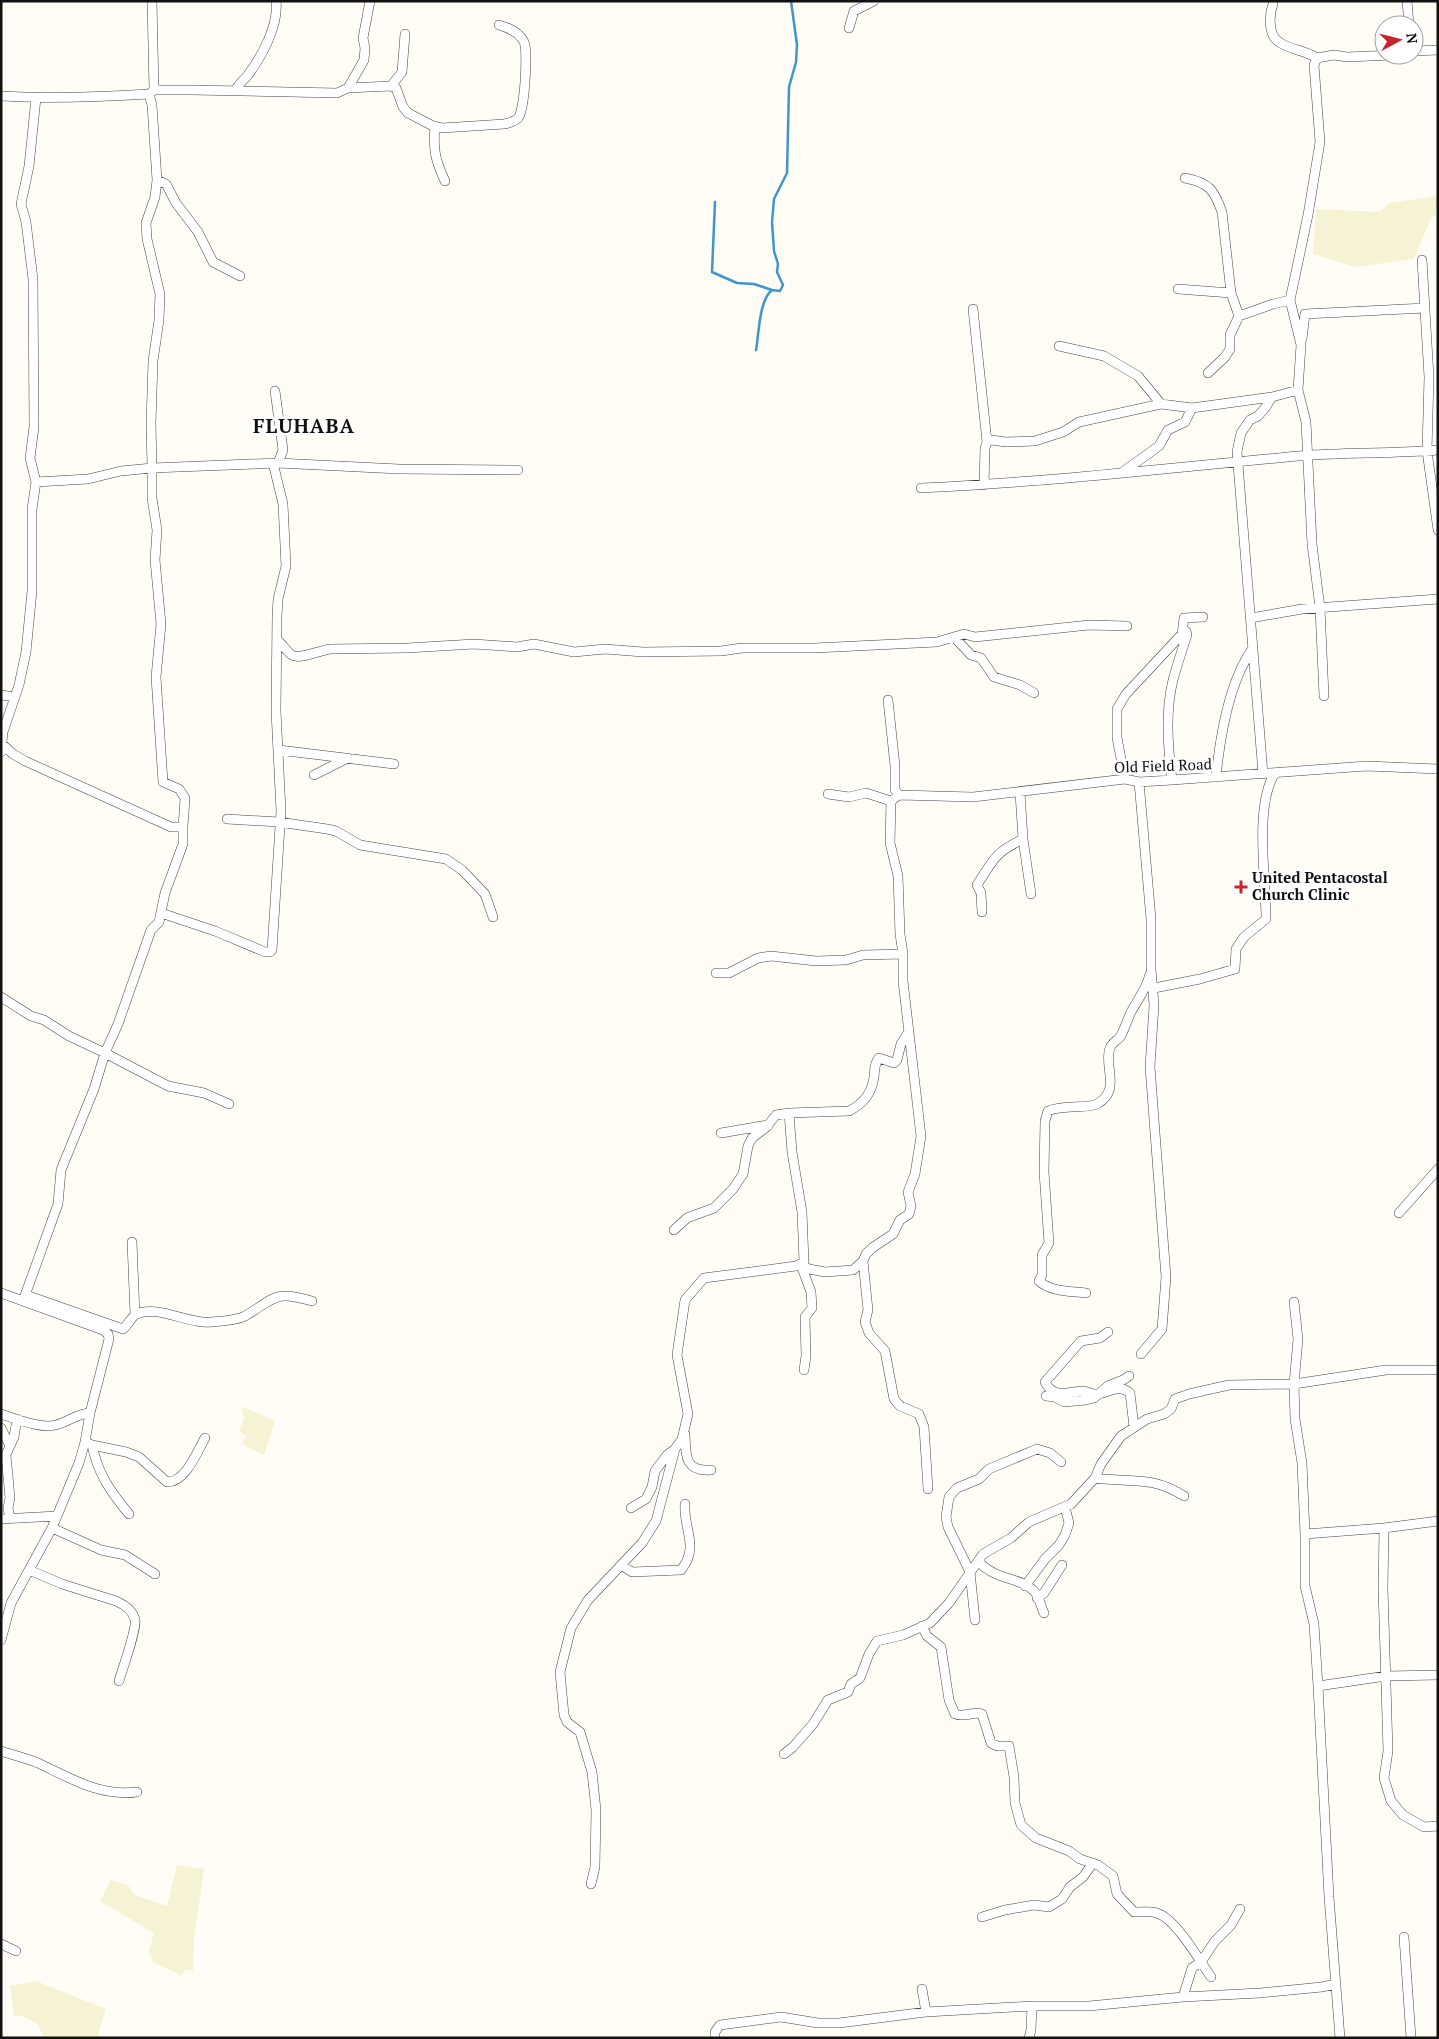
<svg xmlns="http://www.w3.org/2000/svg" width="1439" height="2039" font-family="'PT Serif',serif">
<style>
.farmland{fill:#f6f3d4}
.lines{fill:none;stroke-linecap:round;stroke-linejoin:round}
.stream{stroke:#3f96cf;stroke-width:2.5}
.street-casing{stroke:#444;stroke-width:10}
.street{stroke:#fff;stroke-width:9}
.poi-dot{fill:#c4262e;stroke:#fff;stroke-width:2}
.labels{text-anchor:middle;stroke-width:5;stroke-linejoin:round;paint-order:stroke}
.street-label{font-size:15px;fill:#111;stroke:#fff}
.poi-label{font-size:15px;font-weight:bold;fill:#111;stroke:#fff;text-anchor:start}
.district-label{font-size:20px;font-weight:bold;letter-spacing:1px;fill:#111;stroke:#fff}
</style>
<rect width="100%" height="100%" fill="#fffdf5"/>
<path class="farmland" d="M1438 191V213L1431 218 1414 259 1355 267 1313 254 1316 209 1380 212 1389 203 1436 196Z
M241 1406 275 1421 264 1455 242 1444 246 1436 239 1431 244 1418Z
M177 1865 204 1869 194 1938 193 1971 185 1969 182 1976 153 1962 149 1951 154 1933 100 1901 111 1880 128 1885 135 1895 167 1906Z
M36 1981 106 2009 97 2038H44L38 2025 23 2016H14L10 1986Z"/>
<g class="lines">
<path class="stream" d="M715 202 712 272 737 283 754 284 772 290
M756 350C759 334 759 300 772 290L780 291 783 285 777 272 778 264 774 251 772 222 774 199 787 173 789 87 796 62 797 45 791 1"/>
<g class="street-casing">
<path id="street" d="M152 1 154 90
M1407 1 1409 25
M1273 4C1269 15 1268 35 1279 42 1290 50 1305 50 1317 58
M849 28 854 11 874 1
M1414 51 1438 50
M391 86 402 72 405 34
M348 88 391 86 396 88 403 107 408 113 433 126 442 128 504 124C509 123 515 121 518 118 525 111 528 49 524 42 519 32 509 28 499 25
M236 90C239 83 244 80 248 75 262 56 279 25 276 1
M149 94 152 105 157 180 155 197 146 223 147 239 160 294 159 320 153 361 151 423 152 468 278 463 399 469 518 470
M1 96C50 99 100 97 149 94L154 90H191L337 93 348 88 364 60 365 48 363 38 370 1
M435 126C433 149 435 160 445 181
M1185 178C1210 183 1214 190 1222 212L1231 293 1239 316
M157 180 166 184 176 203 198 232 213 262 240 276
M1422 260 1429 377 1427 451 1438 530
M1178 289 1231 293
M973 309 987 442
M1302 339 1305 314 1425 308
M1059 346 1104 356 1138 376 1161 404
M1208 373 1225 357 1230 349V335L1239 316 1273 304 1290 300
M275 391 283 450 278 463
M1124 471 1159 446 1168 430 1185 422 1192 408 1272 397 1298 390
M984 485 985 448 987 442 991 440 1006 442 1035 441 1063 432 1079 422 1161 404 1192 408
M921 488C1047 482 1172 468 1298 456 1344 452 1391 454 1438 450
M1251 618 1302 609 1438 599
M954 637 971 655 981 658 994 677 1020 685 1034 693
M278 641C283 645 287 652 292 655 300 660 320 650 331 649L407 648 474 644 517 647 534 644 574 652 605 649 643 652 721 651 742 648H815L937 642 964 634 975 637 1089 625 1127 626
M1 695 15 697
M1324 696 1320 608 1312 544 1306 422 1298 390 1301 345 1290 300 1308 215 1320 142 1314 65 1317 58 1334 55 1347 57 1393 55
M888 700 895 766V790L899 795
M2 744 13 754 25 761 171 827H183L185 798 179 789 163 782 156 677 161 624 155 560 157 530 152 498V468L121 471 88 479 36 482
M279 750 394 764
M1 752 3 732 19 685 26 652 32 591V509L36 482 30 458 34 427 33 279 26 222 21 204 29 166 36 98
M1263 774 1237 452 1241 433 1250 420 1258 416 1265 408 1272 397
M314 775 348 758
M1216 777C1220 737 1229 681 1253 648
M1125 779 1117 738V709L1126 694 1182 634 1184 618 1203 617
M1172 780C1168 747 1165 712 1173 680 1177 665 1182 650 1187 635L1186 631
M1139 782 1151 919V969L1154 1005 1150 1067 1166 1277 1162 1329 1141 1354
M828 794 849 797 866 793 891 801
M891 801 899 795 973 797 1125 779 1139 782 1172 780 1367 766 1438 769
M227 819 279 822 327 829 336 831 360 845 446 859 462 870 485 894 493 917
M183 827V844L165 893 159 922 151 930 118 1024 105 1053 168 1086 204 1093 229 1104
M1023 839 1031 894
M982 912 981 893 977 885C994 859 994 853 1023 839L1020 793
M161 913 215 931 265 952H270L272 950 281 811 276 711 277 616 278 599 286 566 283 504 273 463
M716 973H729L758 958 771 956 816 961 846 960 863 955 903 954
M1154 988 1200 979 1235 969 1236 949 1244 937 1266 919C1266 880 1254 805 1275 773
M1 997 31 1016 44 1020 69 1036 105 1053 94 1089 61 1170 58 1204 23 1301
M721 1133 768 1125 776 1115 789 1113 849 1111C863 1104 872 1093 874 1077 875 1069 874 1064 879 1058L894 1063 897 1060 901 1044 908 1033
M1399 1213 1438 1169
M674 1230 687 1218 714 1208 733 1189 743 1174 748 1146 752 1138 768 1126
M132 1242 135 1315
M863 1261 868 1310 865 1322 869 1333 885 1351 894 1399 900 1406 919 1414 924 1427 928 1489
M801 1264 809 1269 825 1272 853 1270 863 1261 866 1254 872 1248 893 1234 900 1220 909 1214 911 1206 908 1192 915 1174 921 1136 903 981V954L900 934 898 876 890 843 891 801
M801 1265 811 1292 812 1308 805 1317 806 1356 804 1370
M1 1293 103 1330 108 1334 109 1339 90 1413 85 1442 79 1463 52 1528 11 1603 1 1640
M1086 1293C1070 1291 1051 1292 1039 1281L1042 1275V1255L1049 1243 1044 1172 1045 1121 1048 1111C1063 1104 1088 1109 1097 1104 1122 1090 1103 1066 1110 1048 1112 1042 1117 1041 1120 1037 1125 1029 1127 1020 1131 1012 1138 999 1147 988 1150 974
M26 1295 123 1329C127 1326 131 1318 135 1315 155 1303 190 1325 211 1322 222 1321 235 1321 245 1316 276 1298 273 1290 312 1301
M1294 1302 1298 1339 1294 1384 1295 1419 1302 1463 1305 1534
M1108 1332 1100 1338 1081 1341 1045 1382C1054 1400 1069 1391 1084 1391 1088 1392 1092 1394 1096 1394 1108 1394 1118 1383 1130 1393L1134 1427
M1046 1396 1055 1397 1064 1402 1086 1400 1094 1398 1108 1386 1123 1380 1129 1376
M1 1414C17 1419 40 1429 56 1425 68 1422 78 1413 90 1413
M1 1428 10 1446
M685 1434C686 1455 684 1472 711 1470
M88 1443 92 1445C98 1474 110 1491 129 1514
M92 1445 126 1452 139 1457 167 1482C186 1482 197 1452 205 1438
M6 1455 10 1498 8 1508 10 1519
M4 1459 14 1437 17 1419
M1095 1478C1131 1483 1151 1475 1184 1496
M631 1508 646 1499 652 1487 655 1471 667 1455 675 1449
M1 1519 57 1516
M1438 1521 1384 1528 1305 1534V1586L1314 1624 1318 1686 1386 1676 1438 1675
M52 1528 101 1550 125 1555 155 1574
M1384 1528 1383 1588 1388 1751 1384 1778 1391 1801 1403 1815 1424 1827 1438 1826
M979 1562C995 1580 1020 1577 1034 1591 1039 1596 1041 1607 1044 1613
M621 1565 632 1572 681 1570C700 1547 683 1529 685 1504
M29 1570 62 1584 116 1601C125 1605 133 1610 135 1620 137 1629 122 1670 119 1681
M1025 1586 1045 1559 1059 1545 1065 1535 1069 1523 1065 1507
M1037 1598 1044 1593 1062 1565
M975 1620 970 1572 948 1527 946 1517 949 1497 957 1488 979 1479 989 1469 1037 1449 1050 1453 1061 1462
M922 1626 927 1636 941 1647 949 1700 955 1714C964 1718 973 1711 982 1714L991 1743 997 1746H1009L1014 1777 1015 1803 1021 1825 1036 1838 1069 1851 1080 1859 1098 1865 1113 1876 1117 1894 1134 1912C1141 1912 1150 1911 1157 1913 1176 1919 1200 1961 1211 1977
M1318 1686 1329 1897 1340 2038
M1 1751C13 1755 26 1758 38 1763 70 1778 100 1797 137 1792
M784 1754 793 1747 813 1724 828 1700 848 1692 851 1684 860 1678 869 1654 877 1641 903 1635 930 1623 949 1603 983 1554 1011 1538 1029 1522 1071 1504 1095 1478 1101 1464 1121 1436 1147 1419 1164 1414 1171 1409 1175 1399 1189 1394 1229 1385 1294 1384 1386 1370H1438
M591 1884 595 1867 596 1810 592 1772 580 1732 567 1722 564 1715 560 1672 571 1628 588 1600 642 1543 656 1521 675 1449 682 1439 688 1414 677 1355 685 1300 704 1278 796 1266 804 1262 802 1212 792 1152 789 1113
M982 1917 1005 1910 1034 1905 1049 1907 1062 1899 1070 1887 1083 1877 1093 1863
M1404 1937 1411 2038
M1 1944 16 1951
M922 1989 926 2012
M1183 1997 1192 1968 1201 1962 1215 1941 1231 1925 1240 1909
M715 2038V2032L720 2025 781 2017 818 2023H839L926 2012 1032 2006H1089L1183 1997 1260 1993 1322 1987 1336 1984
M1029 2038 1031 2030 1032 2006"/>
</g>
<use href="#street" class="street"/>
</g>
<path class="poi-dot" d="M1238.5 879.5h5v5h5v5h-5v5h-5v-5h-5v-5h5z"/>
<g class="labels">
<g class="street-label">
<text transform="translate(1163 766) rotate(-2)" y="5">Old Field Road</text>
</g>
<g class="poi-label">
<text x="1252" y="883">United Pentacostal<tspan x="1252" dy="17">Church Clinic</tspan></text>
</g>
<g class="district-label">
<text x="304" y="433">FLUHABA</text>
</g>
</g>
<rect width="1439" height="2039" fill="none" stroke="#111111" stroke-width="5"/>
<g transform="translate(1399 40) rotate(83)"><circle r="24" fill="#ffffff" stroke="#a0a0a0"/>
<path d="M0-4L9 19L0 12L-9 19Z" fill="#c4262e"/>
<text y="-8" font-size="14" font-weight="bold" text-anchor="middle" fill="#111111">N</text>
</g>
</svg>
